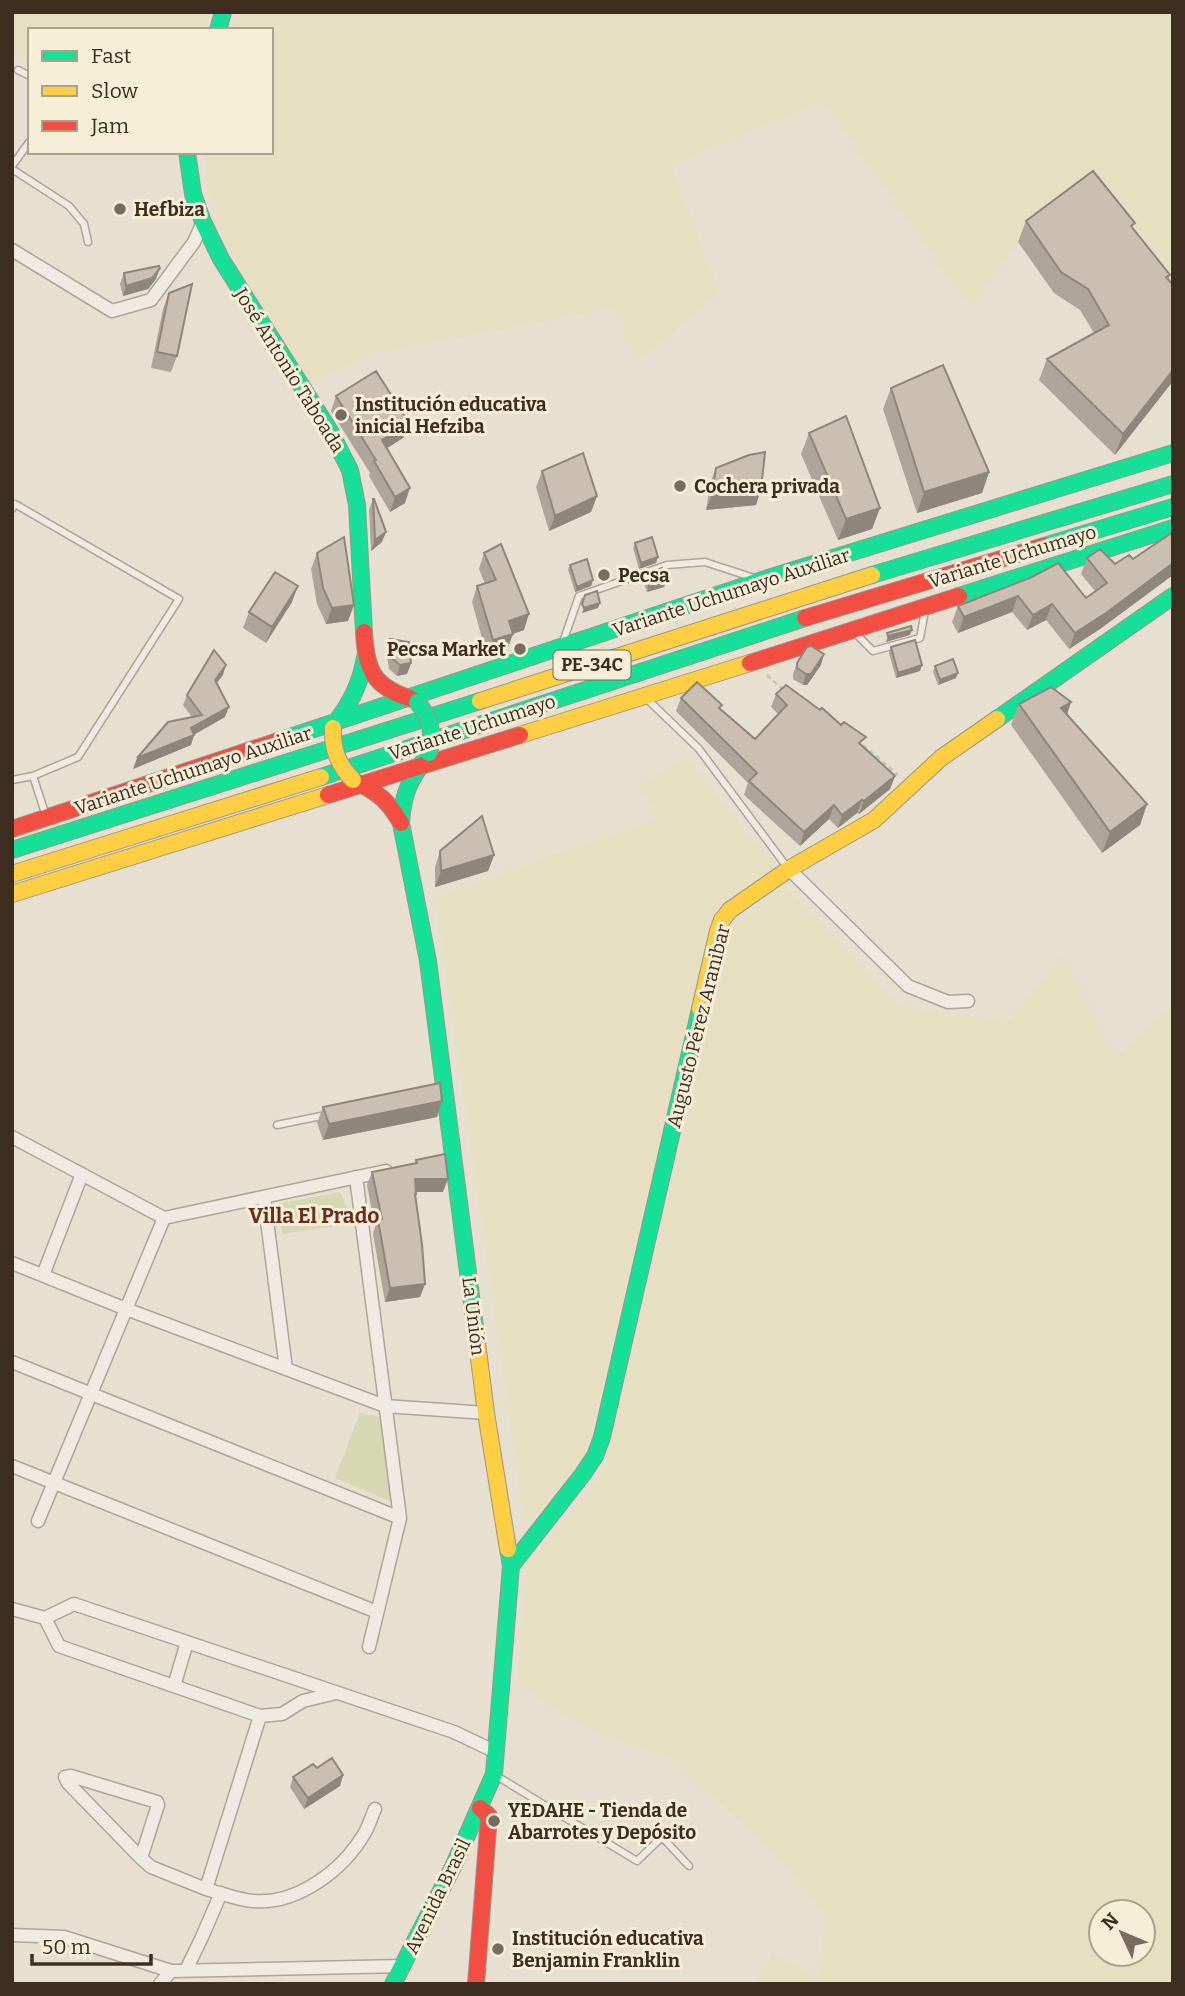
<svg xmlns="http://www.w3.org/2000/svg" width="1185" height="1996" font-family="Bitter,serif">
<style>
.farmland{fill:#e6dfc2;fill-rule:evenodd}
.green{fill:#d6d7b3}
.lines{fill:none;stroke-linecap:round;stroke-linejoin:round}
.lane-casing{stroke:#ada599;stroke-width:9}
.street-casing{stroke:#ada599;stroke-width:15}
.fast-casing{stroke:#9c958a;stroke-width:18}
.slow-casing{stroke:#9c958a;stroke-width:18}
.jam-casing{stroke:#9c958a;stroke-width:18}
.path{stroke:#c8c2b9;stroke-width:2.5;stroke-dasharray:5 3.5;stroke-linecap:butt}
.lane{stroke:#efebe3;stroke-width:6}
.street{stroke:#efebe3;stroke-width:12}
.fast{stroke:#16e098;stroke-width:16}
.slow{stroke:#ffcf43;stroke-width:16}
.jam{stroke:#f24e42;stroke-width:16}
.fast-bridge-casing{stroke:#9c958a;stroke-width:18;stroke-linecap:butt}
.slow-bridge-casing{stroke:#9c958a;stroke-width:18;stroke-linecap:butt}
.fast-bridge{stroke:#16e098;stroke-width:16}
.slow-bridge{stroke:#ffcf43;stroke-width:16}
.wall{fill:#afa499}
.shaded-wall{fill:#8e867d}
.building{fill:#cbbfb2;stroke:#8e867d;stroke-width:2}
.poi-dot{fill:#786c5e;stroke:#f7eed8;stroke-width:2.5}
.labels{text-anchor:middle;stroke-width:6;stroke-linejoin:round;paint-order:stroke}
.shield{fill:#f7eed8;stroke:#756857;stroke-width:2}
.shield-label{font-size:18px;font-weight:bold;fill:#3d2e20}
.poi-label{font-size:19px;font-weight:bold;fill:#3d2e20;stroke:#f7eed8;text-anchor:start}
.street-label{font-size:19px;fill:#3d2e20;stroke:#f7eed8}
.neighbourhood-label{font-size:21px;font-weight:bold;fill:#6b2e1e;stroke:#f7eed8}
</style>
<rect width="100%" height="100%" fill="#e7e0d1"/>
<path class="farmland" d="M12 12H211L207 30H30V63L12 54Z
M238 12H1173V299L1080 187 1044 206 971 309 823 102 672 165 720 293 637 362 613 308 376 354 310 382 232 258 207 186 204 152H271V30H233Z
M686 756 775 867 714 914 585 1457 525 1528 435 897 659 817 639 787Z
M784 885 901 1006 1009 1021 1064 953 1115 1058 1173 1004V1984H754L772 1952 817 1978 826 1916 790 1871 678 1762 584 1728 517 1684 525 1567 604 1472 732 927ZM1101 1912H1143V1954H1101Z"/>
<path class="green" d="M340 1192 355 1223 282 1234 278 1204Z
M360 1413 382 1418 392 1502 335 1478Z"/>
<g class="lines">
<g class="lane-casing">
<path id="lane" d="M18 70 30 76
M12 166 30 141
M12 169 69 206 84 224 88 242
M12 509 15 504 179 599 78 757 33 776 46 816
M853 631 873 651 920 638 925 611
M563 642 579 596 667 565 705 562 754 578
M647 699 699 749 787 867
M12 780 33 776
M277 1125 326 1115
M495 1775 637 1861 662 1837 689 1866"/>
</g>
<g class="street-casing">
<path id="street" d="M12 250 112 311 151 300 194 242 203 222
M789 869 908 986 948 1002 968 1001
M12 1137 164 1218 386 1171
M356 1177 400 1518 369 1647
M264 1197 286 1369
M12 1263 126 1309 385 1406 486 1413
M43 1275 82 1174
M12 1362 400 1518
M12 1466 377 1612
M38 1521 164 1218
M12 1609 45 1618 74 1604 454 1732 496 1752
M45 1618 59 1646 260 1716 282 1714 303 1701 336 1693
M174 1686 187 1642
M141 1858 158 1805 157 1802 71 1776 65 1777 68 1783 141 1858 151 1867 206 1889 260 1716
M206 1889C221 1893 238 1900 253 1901 297 1905 343 1870 364 1834 369 1827 371 1817 375 1809
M12 1935 64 1937 171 1971 402 1966
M186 1970 202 1937 221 1893
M160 1984 171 1971"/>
</g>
<g class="fast-casing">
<path id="fast" d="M218 30 223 12
M187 152 193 194 203 222 221 259 330 431 350 470 357 505 364 632
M1044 546 1173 507
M872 575 1173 484
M959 596 1173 528
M997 719 1173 596
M335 723C351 703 361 683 365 657
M284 739 762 580 1173 453
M429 753C411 779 403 790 401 823L428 961 475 1327
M321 777 805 618
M12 850 480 701
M511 1566 583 1474 595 1456 602 1437 700 1009
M393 1984 453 1867 494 1774 511 1566 508 1549"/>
</g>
<g class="slow-casing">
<path id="slow" d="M480 701 872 575
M520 735 750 663
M12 874 321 777
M12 894 328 795
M700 1009 718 931 722 920 730 910 789 869 874 820 941 758 997 719
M475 1327 486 1413 508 1549"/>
</g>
<g class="jam-casing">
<path id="jam" d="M805 618 1044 546
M364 632C366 670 373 687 412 699
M750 663 959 596
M356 782C379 793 388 801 401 823
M328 795 520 735
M12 829 284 739
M476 1984 489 1816 480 1808"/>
</g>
<path class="path" d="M767 675 783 690
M863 745 898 775"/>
<use href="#lane" class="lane"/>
<use href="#street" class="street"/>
<use href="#fast" class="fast"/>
<use href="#slow" class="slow"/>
<use href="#jam" class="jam"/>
<g class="fast-bridge-casing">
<path id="fast-bridge" d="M417 702C431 718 434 733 429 753"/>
</g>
<g class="slow-bridge-casing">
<path id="slow-bridge" d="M333 728C332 749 338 765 353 780"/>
</g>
<use href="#fast-bridge" class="fast-bridge"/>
<use href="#slow-bridge" class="slow-bridge"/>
</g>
<path class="wall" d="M1026 221 1133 228 1170 275 1168 280 1173 381 1115 455 1039 380 1047 359 1094 333 1080 310 1054 293 1018 242Z
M124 273 156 279 148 289 123 296 120 284Z
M169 293 177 356 171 372 151 368 163 309Z
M891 388 989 472 982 493 917 513 883 409Z
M336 396 409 423 403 438 387 448 405 503 390 512 369 476 370 473 331 411Z
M809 433 880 508 872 529 838 540 801 454Z
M716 468 761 489 756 505 706 510 710 484Z
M542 471 597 496 591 512 549 531 536 487Z
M373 499 382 542 371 551 369 510Z
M1173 532V575L1100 629 1069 649 1046 620 1027 630 1012 612 958 633 952 622 958 606 1032 577 1086 598 1095 591 1081 574 1087 558 1115 564 1133 559Z
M635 543 656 563 639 569 633 548Z
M317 553 348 621 326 624 317 604 311 569Z
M484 553 524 630 513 634 507 650 487 656 472 602 477 586 485 584 479 569Z
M570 565 593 580 591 586 575 592 568 570Z
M645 574 666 581 664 587 647 592 643 580Z
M292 602 266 643 243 628 249 612Z
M390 639 411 663 407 674 397 676 389 669 386 650Z
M891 647 920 671 896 678 889 653Z
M797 663 821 665 807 685H803L793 679V674Z
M935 666 956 678 938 685 933 672Z
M223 675 216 683 225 717 194 735 191 745 133 769 192 717 183 705 187 695Z
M776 694 863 746 895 776 890 789 859 814 857 813 838 828 829 819 800 846 744 795 748 783 676 711 681 698 720 709 755 739 779 715 771 707Z
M1071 702 1067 715 1147 804 1140 825 1102 853 1011 725 1019 704Z
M440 851 494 855 488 871 435 887V867Z
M323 1107 437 1117 323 1140 317 1123Z
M416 1160 443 1192H416L415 1197 425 1284 420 1297 385 1302 373 1234 375 1227 367 1185 372 1172 415 1163Z
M317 1768 343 1775 340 1786 304 1809 290 1787 293 1777Z"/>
<path class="shaded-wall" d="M160 268 156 279 148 289 123 296 126 286Z
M1173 370V381L1115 455 1123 434Z
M409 423 403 438 376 455 382 440Z
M989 472 982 493 917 513 924 492Z
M410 488 405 503 390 512 395 497Z
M761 489 756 505 706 510 712 494Z
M597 496 591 512 549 531 555 516Z
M880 508 872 529 838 540 846 519Z
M386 532 382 542 371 551 375 540Z
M658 557 656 563 639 569 641 563Z
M1173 563V575L1100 629 1069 649 1075 633Z
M593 580 591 586 575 592 577 587Z
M666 581 664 587 647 592 649 587Z
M298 586 292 602 266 643 272 627Z
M1018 596 1012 612 958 633 964 617Z
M600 603 598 608 582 613 584 608Z
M1052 604 1046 620 1027 630 1033 615Z
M354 605 348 621 326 624 332 608Z
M529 614 524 630 503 637 509 621Z
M912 630 910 635 886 642 888 636Z
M513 634 507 650 487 656 493 640Z
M824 654 821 665 807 685H803L806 674Z
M411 663 407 674 397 676 400 665Z
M226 665 223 675 211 690 215 680Z
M922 665 920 671 896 678 898 673Z
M958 673 956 678 938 685 940 680Z
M1071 702 1064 723 1061 708Z
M229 707 225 717 191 736 194 735 191 745 133 769 137 758Z
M895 776 890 789 859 814 864 801Z
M862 800 857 813 838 828 842 815Z
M1147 804 1140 825 1102 853 1110 832Z
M834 805 829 819 800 846 804 832Z
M494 855 488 871 435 887 441 871Z
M442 1101 437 1117 323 1140 329 1124Z
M415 1179H448L443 1192H410Z
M425 1284 420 1297 385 1302 390 1288Z
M343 1775 340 1786 304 1809 308 1798Z"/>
<path class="building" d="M1093 171 1135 223 1131 226 1170 275 1166 277 1173 285V370L1123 434 1047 359 1109 325 1088 289 1061 272 1026 221Z
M159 266 160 268 152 278 126 286 124 273Z
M192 284 177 356 157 352 169 293Z
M943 365 989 472 924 492 891 388Z
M376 371 409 423 382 440 410 488 395 497 374 461 376 460 336 396Z
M846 416 880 508 846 519 809 433Z
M765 452 761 489 712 494 716 468 749 455Z
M583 453 597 496 555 516 542 471Z
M373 499H374L386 532 375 540Z
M1173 532V563L1106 613 1075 633 1052 604 1033 615 1018 596 964 617 958 606 1032 577 1058 563 1086 598 1107 583 1087 558 1100 549 1115 564 1129 555 1133 559Z
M344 537 354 605 332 608 323 588 317 553Z
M652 537 658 557 641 563 635 543Z
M501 544 529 614 509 621 513 634 493 640 477 586 496 580 484 553Z
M587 559 593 580 577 587 570 565Z
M662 568 666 581 649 587 645 574Z
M275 572 298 586 272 627 249 612Z
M597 591 600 603 584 608 582 604 585 595Z
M911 626 912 630 888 636 887 633Z
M390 639 409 642 411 663 400 665 393 659Z
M915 640 922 665 898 673 891 647Z
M811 646 824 654 811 674H806L797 668V663L807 647Z
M214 650 226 665 215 680 229 707 191 728 194 735 137 758 168 722 202 715 187 695Z
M953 659 958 673 940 680 935 666Z
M697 682 722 705 719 708 755 739 787 705 776 694 786 685 820 710 822 708 841 725 844 722 866 737 859 743 895 776 864 801 862 800 842 815 834 805 804 832 749 781 757 773 681 698Z
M1051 687 1071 702 1061 708 1147 804 1110 832 1019 704Z
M482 816 494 855 441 871 440 851Z
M440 1083 442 1101 329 1124 323 1107Z
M445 1154 448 1179H415L416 1194H415L422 1244 425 1284 390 1288 378 1220 382 1219 372 1172 417 1163 416 1160Z
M332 1758 343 1775 308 1798 293 1777 313 1764 317 1768Z"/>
<g class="poi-dot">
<circle cx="120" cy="209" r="7"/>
<circle cx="341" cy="415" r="7"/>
<circle cx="680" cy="486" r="7"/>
<circle cx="604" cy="575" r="7"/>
<circle cx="520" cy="649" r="7"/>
<circle cx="494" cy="1821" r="7"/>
<circle cx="498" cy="1949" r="7"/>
</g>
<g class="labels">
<rect class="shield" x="553.5" y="650.5" width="77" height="29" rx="5"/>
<g class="shield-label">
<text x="592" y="671">PE-34C</text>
</g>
<g class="poi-label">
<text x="134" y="216">Hefbiza</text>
<text x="355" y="411">Institución educativa<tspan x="355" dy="22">inicial Hefziba</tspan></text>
<text x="694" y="493">Cochera privada</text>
<text x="618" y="582">Pecsa</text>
<text x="506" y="656" text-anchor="end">Pecsa Market</text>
<text x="508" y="1817">YEDAHE - Tienda de<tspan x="508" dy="22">Abarrotes y Depósito</tspan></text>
<text x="512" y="1945">Institución educativa<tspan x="512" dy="22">Benjamin Franklin</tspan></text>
</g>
<g class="street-label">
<text transform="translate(290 370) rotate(58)" y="7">José Antonio Taboada</text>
<text transform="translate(1012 556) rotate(-17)" y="7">Variante Uchumayo</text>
<text transform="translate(731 592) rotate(-18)" y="7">Variante Uchumayo Auxiliar</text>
<text transform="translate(472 727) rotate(-18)" y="7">Variante Uchumayo</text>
<text transform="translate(193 770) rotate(-18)" y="7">Variante Uchumayo Auxiliar</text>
<text transform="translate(698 1026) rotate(-76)" y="7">Augusto Pérez Aranibar</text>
<text transform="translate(474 1316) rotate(83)" y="7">La Unión</text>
<text transform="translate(437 1896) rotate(-64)" y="7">Avenida Brasil</text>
</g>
<g class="neighbourhood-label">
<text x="314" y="1223">Villa El Prado</text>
</g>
</g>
<rect width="1185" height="1996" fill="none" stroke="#3d2e20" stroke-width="28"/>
<rect x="28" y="28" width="245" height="126" fill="#f7eed8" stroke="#ada18e" stroke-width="2"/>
<rect x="42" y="51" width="35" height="10" fill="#16e098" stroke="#ada18e" stroke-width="2"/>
<text x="91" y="63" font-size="21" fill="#3d2e20">Fast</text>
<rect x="42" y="86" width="35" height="10" fill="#ffcf43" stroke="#ada18e" stroke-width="2"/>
<text x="91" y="98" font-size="21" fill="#3d2e20">Slow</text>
<rect x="42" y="121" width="35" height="10" fill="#f24e42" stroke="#ada18e" stroke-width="2"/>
<text x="91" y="133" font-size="21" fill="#3d2e20">Jam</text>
<g transform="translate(1122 1933) rotate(314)"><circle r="33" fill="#f7eed8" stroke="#ada18e" stroke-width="2"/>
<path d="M0-5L12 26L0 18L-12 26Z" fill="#786c5e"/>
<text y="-10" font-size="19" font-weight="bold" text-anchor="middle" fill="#3d2e20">N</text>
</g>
<path d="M32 1954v10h119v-10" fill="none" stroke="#3d2e20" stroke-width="3.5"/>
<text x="42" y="1954" font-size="21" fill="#3d2e20" stroke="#f7eed8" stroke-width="5" paint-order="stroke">50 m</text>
</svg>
